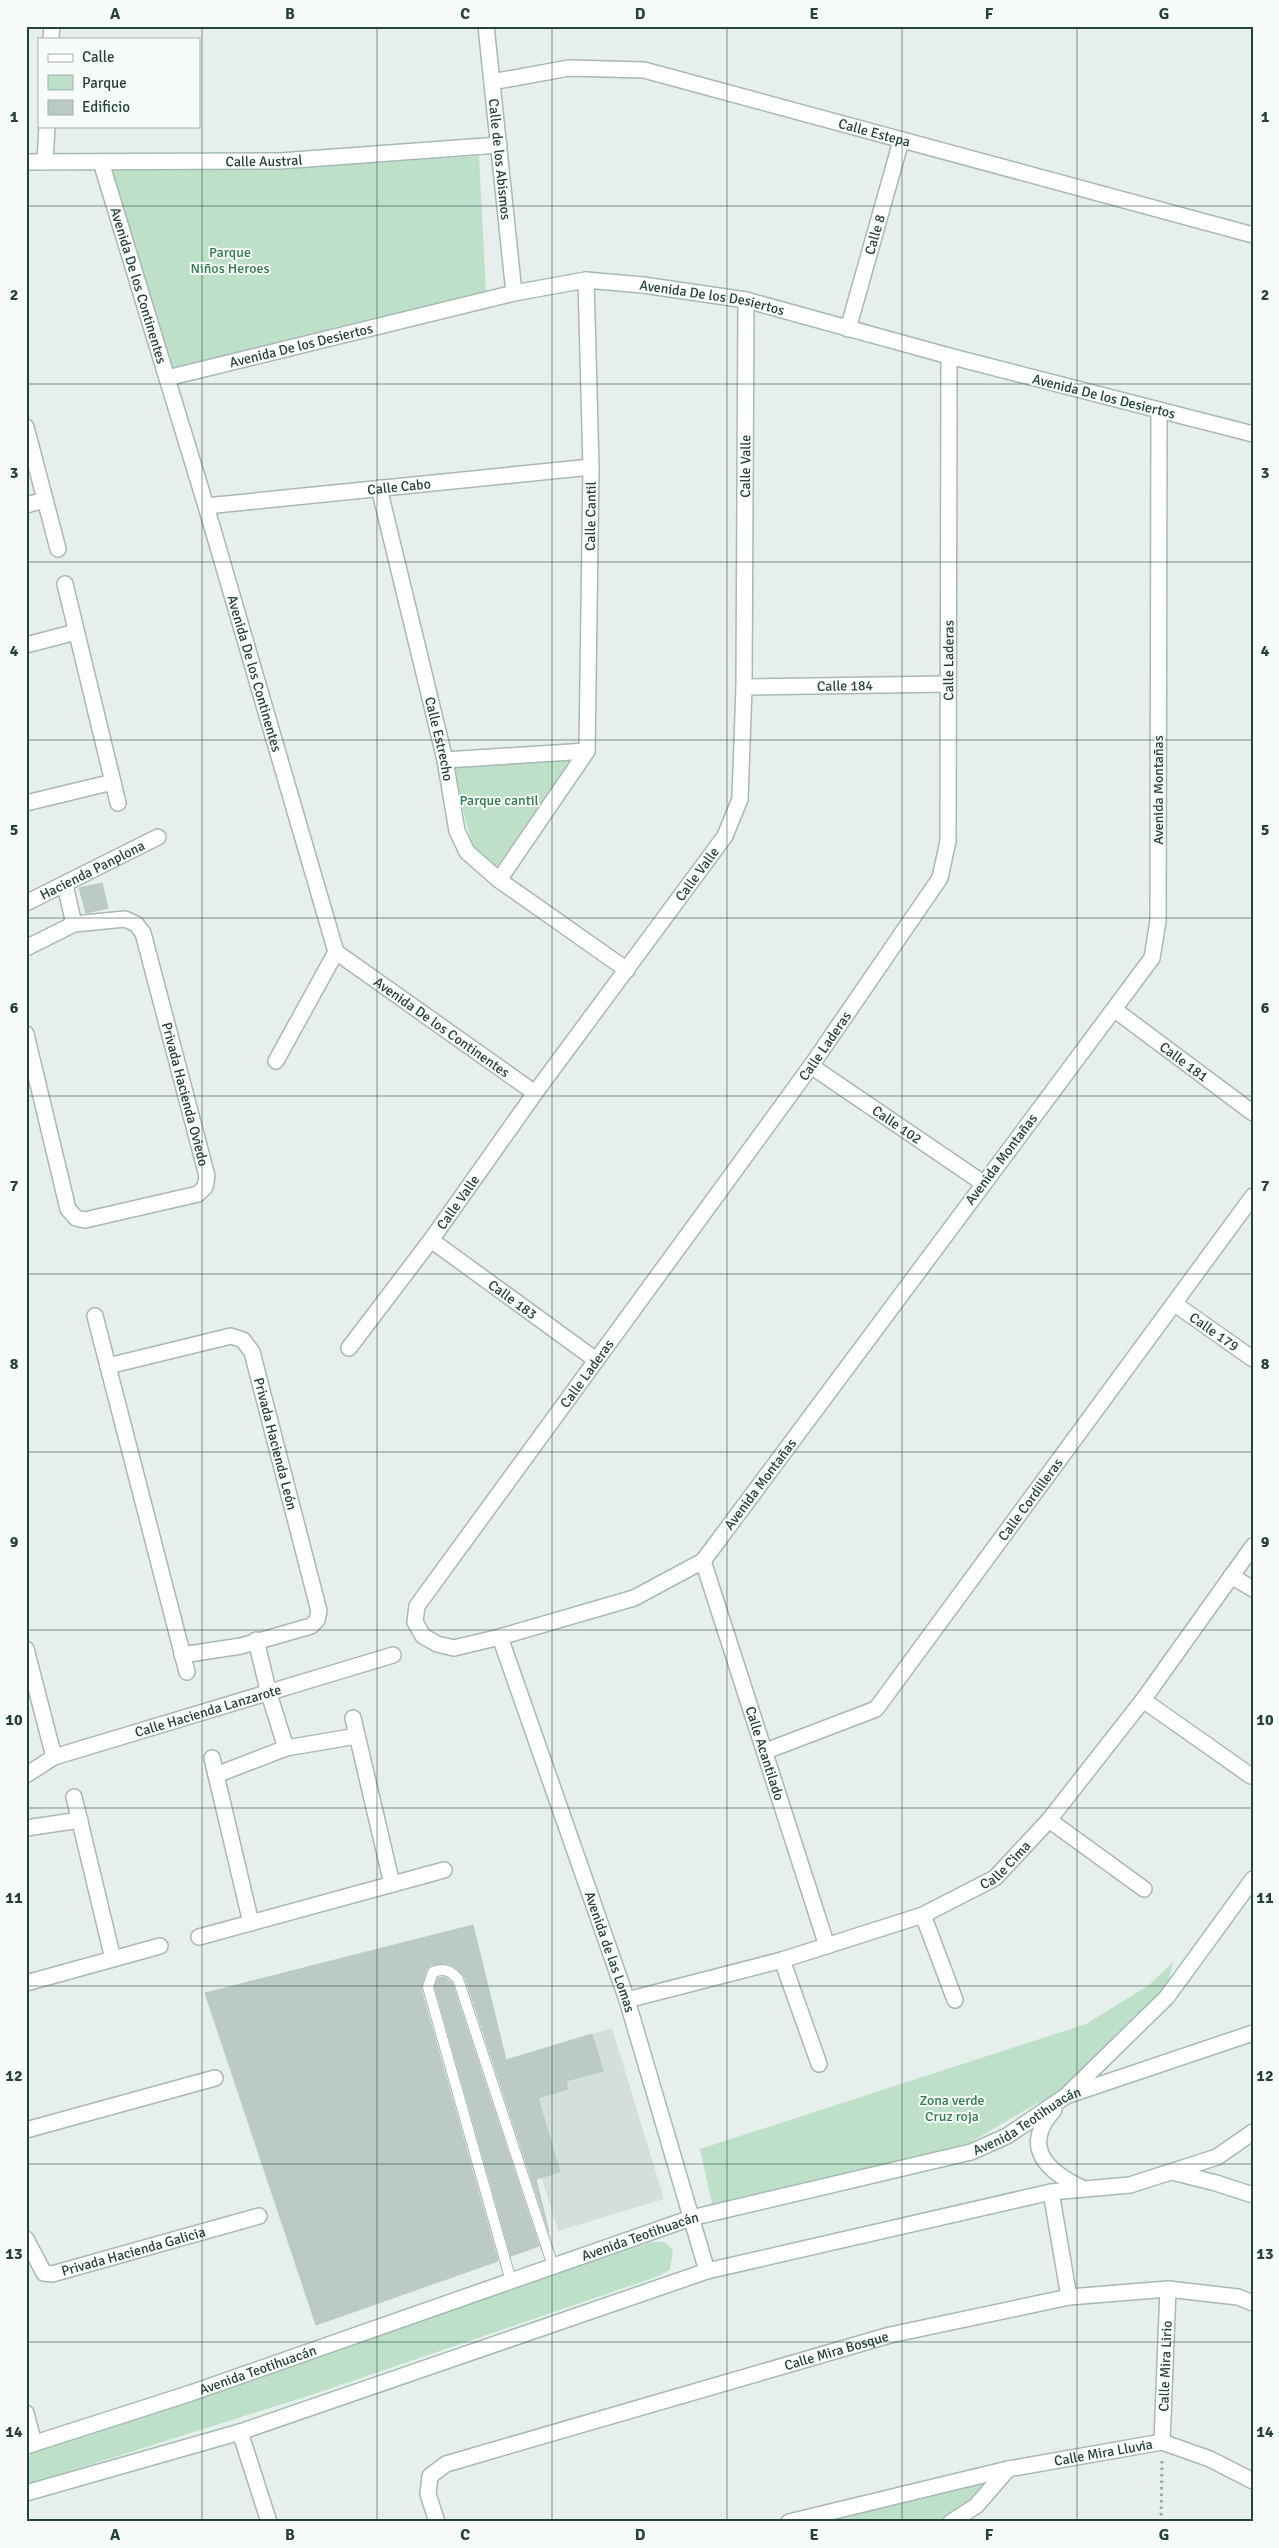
<svg xmlns="http://www.w3.org/2000/svg" width="1279" height="2548" font-family="Signika,sans-serif">
<style>
.built{fill:#d4dfda}
.green{fill:#bfe0c8}
.building{fill:#bbcac4;stroke:#b8c9c2}
.lines{fill:none;stroke-linecap:round;stroke-linejoin:round}
.lane-casing{stroke:#a8b8b2;stroke-width:12}
.street-casing{stroke:#a8b8b2;stroke-width:18}
.secondary-casing{stroke:#a4bbb3;stroke-width:18}
.path{stroke:#86b3a5;stroke-width:3;stroke-dasharray:2.5 4;stroke-linecap:butt}
.lane{stroke:#fff;stroke-width:10}
.street{stroke:#fff;stroke-width:15}
.secondary{stroke:#fff;stroke-width:15}
.grid{fill:none;stroke:#24423a;stroke-width:1;stroke-opacity:0.55}
.labels{text-anchor:middle;stroke-width:4;stroke-linejoin:round;paint-order:stroke}
.street-label{font-size:14px;fill:#24423a;stroke:#f7fbf9}
.park-label{font-size:14px;fill:#2d7a4b;stroke:#f7fbf9}
.neatline{fill:none;stroke:#24423a;stroke-width:2}
.grid-label{font-size:16px;text-anchor:middle;font-weight:bold;fill:#24423a}
</style>
<rect width="100%" height="100%" fill="#e6efeb"/>
<path class="built" d="M612 2028 664 2199 558 2231 505 2060Z"/>
<path class="green" d="M479 156 486 292 166 371 110 169H277Z
M573 756 495 870 473 848 451 763Z
M1173 1962 1166 1991 1066 2096 1037 2103 966 2145 712 2204 700 2149 1086 2024 1149 1985Z
M651 2242H665L673 2250 670 2270 656 2277 314 2394 26 2485V2451Z
M998 2475C981 2495 966 2513 940 2522H822Z"/>
<path class="building" d="M102 883 108 908 86 913 79 888Z
M473 1925 506 2060 592 2034 603 2071 566 2081 568 2089 538 2098 560 2172 536 2179 549 2232 465 1977 449 1964 431 1965 426 1970 421 1989 498 2261 316 2325 205 1993Z
M445 1977 452 1983 539 2246 511 2256 435 1987 438 1978Z"/>
<g class="lines">
<g class="lane-casing">
<path id="lane" d="M511 2281 428 1987 433 1972C444 1968 450 1970 458 1979L553 2266"/>
</g>
<g class="street-casing">
<g id="street">
<path d="M51 39 52 26"/>
<path id="s1" d="M492 82 569 68 644 70 1253 235"/>
<path d="M45 162 47 126"/>
<path id="s2" d="M101 162 206 506 336 952 535 1093"/>
<path id="s3" d="M848 329 901 141"/>
<path id="s4" d="M167 378 514 293"/>
<path d="M1159 410 1253 434"/>
<path d="M26 427 58 549"/>
<path id="s5" d="M379 488 445 760 457 831 467 852 499 880 627 970"/>
<path d="M26 505 45 500"/>
<path id="s6" d="M206 506 591 467"/>
<path d="M65 584 118 803"/>
<path d="M26 645 76 632"/>
<path id="s7" d="M744 687 947 684"/>
<path d="M445 760 587 751"/>
<path d="M26 803 113 782"/>
<path id="s8" d="M499 880 587 751 591 467 586 280"/>
<path d="M65 885 74 924"/>
<path id="s9" d="M26 903 158 837"/>
<path id="s10" d="M26 948 74 924 125 919 136 924 143 933 207 1176 205 1187 198 1194 85 1220 76 1218 68 1209 26 1034"/>
<path id="s11" d="M1115 1010 1253 1113"/>
<path d="M276 1061 336 952"/>
<path id="s12" d="M811 1066 983 1183"/>
<path id="s13" d="M431 1240 596 1360"/>
<path id="s14" d="M1175 1304 1253 1359"/>
<path d="M95 1316 187 1672"/>
<path id="s15" d="M349 1348 431 1240 535 1093 725 836 740 799 744 687 746 300"/>
<path id="s16" d="M108 1366 231 1336 243 1340 252 1352 319 1611 317 1620 311 1626 241 1646 182 1655"/>
<path id="s17" d="M703 1561 827 1946"/>
<path d="M1231 1576 1253 1589"/>
<path id="s18" d="M500 1637 454 1648 437 1644 423 1636 415 1622 417 1606 811 1066 940 878 948 841 949 356"/>
<path d="M256 1640 269 1694 286 1748"/>
<path d="M26 1649 54 1757"/>
<path d="M1143 1700 1251 1776"/>
<path d="M353 1718 392 1884"/>
<path id="s19" d="M766 1751 876 1709 1253 1196"/>
<path d="M212 1758 251 1923"/>
<path id="s20" d="M26 1775 54 1757 393 1655"/>
<path d="M216 1775 286 1748 357 1736"/>
<path d="M74 1797 113 1959"/>
<path d="M1049 1820 1144 1889"/>
<path d="M26 1828 80 1820"/>
<path d="M923 1915 955 2000"/>
<path d="M199 1937 444 1870"/>
<path d="M782 1960 819 2064"/>
<path d="M26 1983 160 1946"/>
<path id="s21" d="M627 2000 782 1960 923 1915 995 1878 1049 1820 1143 1700 1253 1546"/>
<path d="M26 2130 215 2078"/>
<path d="M1051 2192 1069 2297"/>
<path id="s22" d="M26 2239 44 2273 52 2274 259 2216"/>
<path d="M26 2413 34 2443"/>
<path d="M240 2432 269 2522"/>
<path id="s23" d="M1162 2442 1168 2289"/>
<path id="s24" d="M437 2522 428 2494 430 2476 446 2464 890 2335 1069 2297 1168 2289 1238 2297 1253 2303"/>
<path id="s25" d="M789 2522 1008 2469 1162 2442 1210 2459 1253 2481"/>
<path d="M951 2522 976 2506 1008 2469"/>
</g>
</g>
<g class="secondary-casing">
<g id="secondary">
<path id="s26" d="M486 26 514 293 586 280 643 285 746 300 949 356 1159 410 1158 921 1152 958 703 1561 634 1598 500 1637 627 2000 707 2271"/>
<path id="s27" d="M26 162 280 161 499 145"/>
<path d="M1069 2093 1167 1997 1253 1879"/>
<path d="M1054 2110C1021 2146 1046 2171 1082 2188"/>
<path d="M1172 2172 1216 2183 1253 2195"/>
<path id="s28" d="M26 2446 191 2393 691 2218 971 2152 1007 2136 1066 2096 1253 2033"/>
<path d="M26 2493 240 2432 707 2271 1051 2192 1130 2185 1217 2157 1253 2132"/>
</g>
</g>
<path class="path" d="M1161 2522 1162 2460"/>
<use href="#lane" class="lane"/>
<use href="#street" class="street"/>
<use href="#secondary" class="secondary"/>
</g>
<path class="grid" d="M202 26V2522M377 26V2522M552 26V2522M727 26V2522M902 26V2522M1077 26V2522M26 206H1253M26 384H1253M26 562H1253M26 740H1253M26 918H1253M26 1096H1253M26 1274H1253M26 1452H1253M26 1630H1253M26 1808H1253M26 1986H1253M26 2164H1253M26 2342H1253"/>
<g class="labels">
<g class="street-label">
<text dy="5" stroke="none"><textPath href="#s1" startOffset="392">Calle Estepa</textPath></text>
<text dy="5" stroke="none"><textPath href="#s26" startOffset="134">Calle de los Abismos</textPath></text>
<text dy="5" stroke="none"><textPath href="#s27" startOffset="238">Calle Austral</textPath></text>
<text dy="5" stroke="none"><textPath href="#s3" startOffset="98">Calle 8</textPath></text>
<text dy="5" stroke="none"><textPath href="#s2" startOffset="129">Avenida De los Continentes</textPath></text>
<text dy="5" stroke="none"><textPath href="#s26" startOffset="469">Avenida De los Desiertos</textPath></text>
<text dy="5" stroke="none"><textPath href="#s4" startOffset="138">Avenida De los Desiertos</textPath></text>
<text transform="translate(1104 396) rotate(14)" y="5">Avenida De los Desiertos</text>
<text dy="5" stroke="none"><textPath href="#s15" startOffset="1008">Calle Valle</textPath></text>
<text dy="5" stroke="none"><textPath href="#s6" startOffset="194">Calle Cabo</textPath></text>
<text dy="5" stroke="none"><textPath href="#s8" startOffset="391">Calle Cantil</textPath></text>
<text dy="5" stroke="none"><textPath href="#s18" startOffset="1228">Calle Laderas</textPath></text>
<text dy="5" stroke="none"><textPath href="#s2" startOffset="534">Avenida De los Continentes</textPath></text>
<text dy="5" stroke="none"><textPath href="#s7" startOffset="101">Calle 184</textPath></text>
<text dy="5" stroke="none"><textPath href="#s5" startOffset="258">Calle Estrecho</textPath></text>
<text transform="translate(1158 790) rotate(-90)" y="5">Avenida Montañas</text>
<text dy="5" stroke="none"><textPath href="#s9" startOffset="74">Hacienda Panplona</textPath></text>
<text dy="5" stroke="none"><textPath href="#s15" startOffset="588">Calle Valle</textPath></text>
<text dy="5" stroke="none"><textPath href="#s2" startOffset="954">Avenida De los Continentes</textPath></text>
<text dy="5" stroke="none"><textPath href="#s18" startOffset="806">Calle Laderas</textPath></text>
<text dy="5" stroke="none"><textPath href="#s11" startOffset="86">Calle 181</textPath></text>
<text dy="5" stroke="none"><textPath href="#s10" startOffset="295">Privada Hacienda Oviedo</textPath></text>
<text dy="5" stroke="none"><textPath href="#s12" startOffset="104">Calle 102</textPath></text>
<text transform="translate(1001 1159) rotate(-53)" y="5">Avenida Montañas</text>
<text dy="5" stroke="none"><textPath href="#s15" startOffset="182">Calle Valle</textPath></text>
<text dy="5" stroke="none"><textPath href="#s13" startOffset="101">Calle 183</textPath></text>
<text dy="5" stroke="none"><textPath href="#s14" startOffset="48">Calle 179</textPath></text>
<text dy="5" stroke="none"><textPath href="#s18" startOffset="401">Calle Laderas</textPath></text>
<text dy="5" stroke="none"><textPath href="#s16" startOffset="249">Privada Hacienda León</textPath></text>
<text transform="translate(760 1484) rotate(-53)" y="5">Avenida Montañas</text>
<text dy="5" stroke="none"><textPath href="#s19" startOffset="378">Calle Cordilleras</textPath></text>
<text dy="5" stroke="none"><textPath href="#s20" startOffset="194">Calle Hacienda Lanzarote</textPath></text>
<text dy="5" stroke="none"><textPath href="#s17" startOffset="202">Calle Acantilado</textPath></text>
<text dy="5" stroke="none"><textPath href="#s21" startOffset="405">Calle Cima</textPath></text>
<text dy="5" stroke="none"><textPath href="#s26" startOffset="2782">Avenida de las Lomas</textPath></text>
<text dy="5" stroke="none"><textPath href="#s28" startOffset="1055">Avenida Teotihuacán</textPath></text>
<text dy="5" stroke="none"><textPath href="#s28" startOffset="649">Avenida Teotihuacán</textPath></text>
<text dy="5" stroke="none"><textPath href="#s22" startOffset="131">Privada Hacienda Galicia</textPath></text>
<text dy="5" stroke="none"><textPath href="#s24" startOffset="474">Calle Mira Bosque</textPath></text>
<text dy="5" stroke="none"><textPath href="#s23" startOffset="76">Calle Mira Lirio</textPath></text>
<text dy="5" stroke="none"><textPath href="#s28" startOffset="244">Avenida Teotihuacán</textPath></text>
<text dy="5" stroke="none"><textPath href="#s25" startOffset="322">Calle Mira Lluvia</textPath></text>
</g>
<g class="park-label">
<text x="230" y="257">Parque<tspan x="230" dy="16">Niños Heroes</tspan></text>
<text x="499" y="805">Parque cantil</text>
<text x="952" y="2105">Zona verde<tspan x="952" dy="16">Cruz roja</tspan></text>
</g>
</g>
<rect width="1279" height="2548" fill="none" stroke="#f7fbf9" stroke-width="55"/>
<rect x="38" y="38" width="162" height="90" fill="#f7fbf9" stroke="#a3b1ad"/>
<rect x="48" y="54" width="25" height="8" fill="#ffffff" stroke="#a3b1ad"/>
<text x="82" y="62" font-size="15" fill="#24423a">Calle</text>
<rect x="48" y="75" width="25" height="15" fill="#bfe0c8" stroke="#a3b1ad"/>
<text x="82" y="88" font-size="15" fill="#24423a">Parque</text>
<rect x="48" y="100" width="25" height="15" fill="#bbcac4" stroke="#a3b1ad"/>
<text x="82" y="112" font-size="15" fill="#24423a">Edificio</text>
<rect x="28" y="28" width="1224" height="2492" class="neatline"/>
<g class="grid-label">
<text x="115" y="19">A</text>
<text x="290" y="19">B</text>
<text x="465" y="19">C</text>
<text x="640" y="19">D</text>
<text x="814" y="19">E</text>
<text x="989" y="19">F</text>
<text x="1164" y="19">G</text>
<text x="14" y="122">1</text>
<text x="1265" y="122">1</text>
<text x="14" y="300">2</text>
<text x="1265" y="300">2</text>
<text x="14" y="478">3</text>
<text x="1265" y="478">3</text>
<text x="14" y="656">4</text>
<text x="1265" y="656">4</text>
<text x="14" y="835">5</text>
<text x="1265" y="835">5</text>
<text x="14" y="1013">6</text>
<text x="1265" y="1013">6</text>
<text x="14" y="1191">7</text>
<text x="1265" y="1191">7</text>
<text x="14" y="1369">8</text>
<text x="1265" y="1369">8</text>
<text x="14" y="1547">9</text>
<text x="1265" y="1547">9</text>
<text x="14" y="1725">10</text>
<text x="1265" y="1725">10</text>
<text x="14" y="1903">11</text>
<text x="1265" y="1903">11</text>
<text x="14" y="2081">12</text>
<text x="1265" y="2081">12</text>
<text x="14" y="2259">13</text>
<text x="1265" y="2259">13</text>
<text x="14" y="2437">14</text>
<text x="1265" y="2437">14</text>
<text x="115" y="2540">A</text>
<text x="290" y="2540">B</text>
<text x="465" y="2540">C</text>
<text x="640" y="2540">D</text>
<text x="814" y="2540">E</text>
<text x="989" y="2540">F</text>
<text x="1164" y="2540">G</text>
</g>
</svg>
